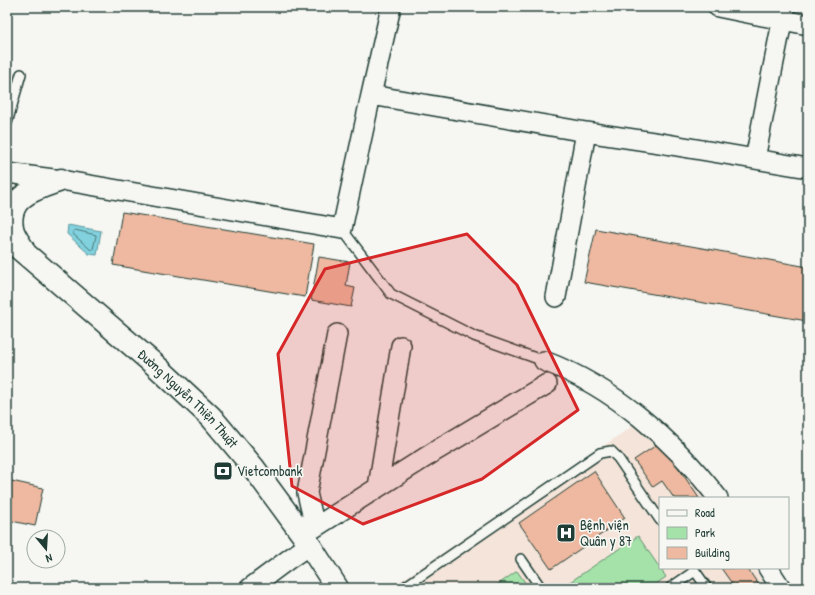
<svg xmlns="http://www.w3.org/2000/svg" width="815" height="595" font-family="'Patrick Hand',sans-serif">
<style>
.built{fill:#f4e4d9}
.green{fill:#a4e2a9;stroke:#62906e}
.water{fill:#82d1de;stroke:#5a969a}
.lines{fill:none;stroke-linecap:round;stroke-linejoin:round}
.shore{stroke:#477878;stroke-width:1}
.building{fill:#eeb9a0;stroke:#1f3d34}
.service-casing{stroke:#1f3d34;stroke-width:12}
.minor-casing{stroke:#1f3d34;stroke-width:22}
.tertiary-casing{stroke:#1f3d34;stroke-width:25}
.service{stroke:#f6f6f2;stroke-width:9}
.minor{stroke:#f6f6f2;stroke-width:19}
.tertiary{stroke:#f6f6f2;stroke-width:22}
.marked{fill:#d62828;fill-opacity:0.2;stroke:#d62828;stroke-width:3;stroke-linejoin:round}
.labels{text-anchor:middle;stroke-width:3.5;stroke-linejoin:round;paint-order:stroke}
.street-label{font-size:14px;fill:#1f3d34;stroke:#f6f6f2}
.poi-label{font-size:14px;fill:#1f3d34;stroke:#f6f6f2;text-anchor:start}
</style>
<rect width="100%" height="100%" fill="#f6f6f2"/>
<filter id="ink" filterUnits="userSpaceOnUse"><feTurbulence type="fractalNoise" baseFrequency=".025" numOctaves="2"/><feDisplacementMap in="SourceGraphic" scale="8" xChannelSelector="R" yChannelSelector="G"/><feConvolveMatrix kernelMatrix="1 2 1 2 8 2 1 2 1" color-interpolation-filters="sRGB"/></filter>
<g filter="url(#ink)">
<path class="built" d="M639 422 661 442 706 498H660V568H754L767 588H390Z"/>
<path class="green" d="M638 536 666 577 650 588H561Z
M517 571 529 588H492H493Z"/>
<path class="water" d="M68 225 101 231 97 255 89 254 67 234Z"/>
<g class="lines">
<path class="shore" d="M75 230 96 235V236L93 249 91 250 73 234V232Z"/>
</g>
<path class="building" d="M122 212 314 244 305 297 113 265Z
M596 229 808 267V314L807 321 584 282Z
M319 257 350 262 346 286 355 288 351 307 311 300Z
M661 442 699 498H674L662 481 653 487 634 460Z
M594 471 625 518 551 569 519 523Z
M7 480 43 488 35 526 7 520Z
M721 568H747L761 588H735Z"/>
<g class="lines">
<g class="service-casing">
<path id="service" d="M7 123 21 74
M342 229 391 294 474 336 544 361
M521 559 541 588
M693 568 707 588
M403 588 600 453 611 451 618 458 660 520
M670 588 695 571"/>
</g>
<g class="minor-casing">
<path id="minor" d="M391 7 371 95 586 132 660 143 808 168
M718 7 808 25
M755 159 770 82 785 7
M7 173 61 180 342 229 371 95
M556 297 586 132
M544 361C614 387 673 440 718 498
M378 487 401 346
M315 527 307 493 337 334
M303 535 437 450 547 384
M768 568 781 588
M250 588 289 559 309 545"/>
</g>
<g class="tertiary-casing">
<g id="tertiary">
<path id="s1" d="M7 238 155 365 211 417 253 467 303 535 337 588"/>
<path d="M23 249C19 242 13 235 12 227 6 195 39 188 61 180"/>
</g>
</g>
<use href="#service" class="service"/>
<use href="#minor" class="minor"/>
<use href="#tertiary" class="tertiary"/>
</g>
</g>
<path class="marked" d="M467 234 517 285 578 410 482 479 363 524 292 486 278 354 325 269Z"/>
<defs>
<g id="bank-square" transform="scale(1)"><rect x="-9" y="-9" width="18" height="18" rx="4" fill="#1f3d34" stroke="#f6f6f2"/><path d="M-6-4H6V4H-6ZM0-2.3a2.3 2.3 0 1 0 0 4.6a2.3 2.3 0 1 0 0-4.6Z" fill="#fff"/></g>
<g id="hospital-square" transform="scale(1)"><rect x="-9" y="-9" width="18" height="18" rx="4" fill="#1f3d34" stroke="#f6f6f2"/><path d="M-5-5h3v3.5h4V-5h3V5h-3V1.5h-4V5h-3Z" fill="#fff"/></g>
</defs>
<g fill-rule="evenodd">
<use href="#bank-square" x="223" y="471"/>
<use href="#hospital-square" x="566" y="533"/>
</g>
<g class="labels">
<g class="street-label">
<text dy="5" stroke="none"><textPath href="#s1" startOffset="242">Đường Nguyễn Thiện Thuật</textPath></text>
</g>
<g class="poi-label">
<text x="237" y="476">Vietcombank</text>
<text x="580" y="530">Bệnh viện<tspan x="580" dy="16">Quân y 87</tspan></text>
</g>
</g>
<rect width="815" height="595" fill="none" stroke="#f6f6f2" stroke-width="24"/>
<rect x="12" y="12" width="791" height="571" fill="none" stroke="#1f3d34" stroke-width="1.5" filter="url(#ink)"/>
<rect x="659" y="497" width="130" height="72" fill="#f6f6f2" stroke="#a0aca6"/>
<rect x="667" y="510" width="20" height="6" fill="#f6f6f2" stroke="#a0aca6"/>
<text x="695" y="517" font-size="12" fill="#1f3d34">Road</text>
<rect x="667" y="527" width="20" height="12" fill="#a4e2a9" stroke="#a0aca6"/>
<text x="695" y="537" font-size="12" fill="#1f3d34">Park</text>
<rect x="667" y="547" width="20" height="12" fill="#eeb9a0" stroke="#a0aca6"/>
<text x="695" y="557" font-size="12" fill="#1f3d34">Building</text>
<g transform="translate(46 549) rotate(162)"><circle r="19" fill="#f6f6f2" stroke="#a0aca6"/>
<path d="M0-3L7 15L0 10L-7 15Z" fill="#1f3d34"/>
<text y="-6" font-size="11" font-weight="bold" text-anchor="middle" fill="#1f3d34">N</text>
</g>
</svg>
